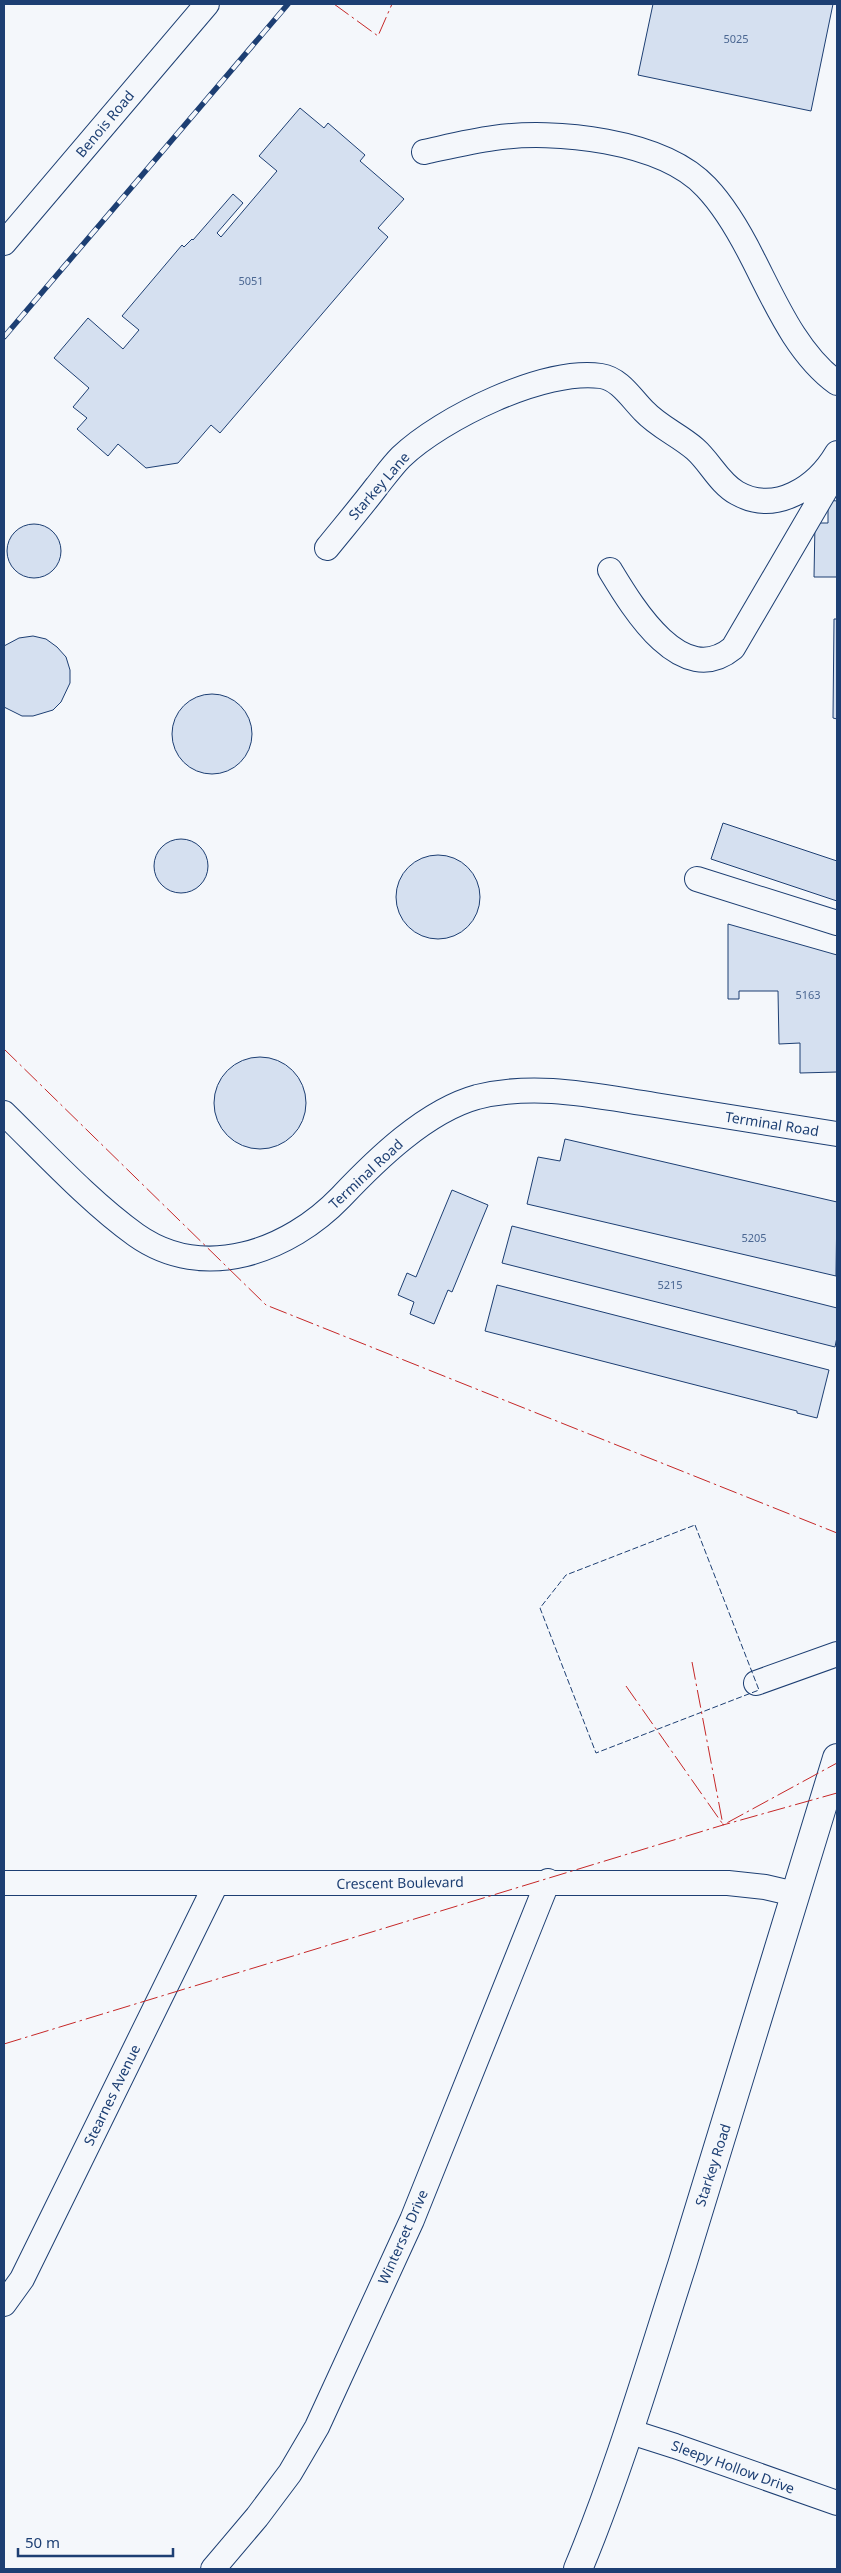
<svg xmlns="http://www.w3.org/2000/svg" width="841" height="2573" font-family="'Noto Sans',sans-serif">
<style>
.building{fill:#d5e0f0;stroke:#1d3f73}
.lines{fill:none;stroke-linecap:round;stroke-linejoin:round}
.minor-casing{stroke:#1d3f73;stroke-width:26}
.major-casing{stroke:#1d3f73;stroke-width:30}
.minor{stroke:#f4f7fb;stroke-width:24}
.major{stroke:#f4f7fb;stroke-width:28}
.rail-casing{stroke:#1d3f73;stroke-width:5.5}
.rail{stroke:#f4f7fb;stroke-width:4;stroke-dasharray:11;stroke-linecap:butt}
.fence{stroke:#1d3f73;stroke-width:1;stroke-dasharray:6 2.5;stroke-linecap:butt}
.power{stroke:#c62828;stroke-width:1;stroke-dasharray:18 4 2.5 4;stroke-linecap:butt}
.labels{text-anchor:middle;stroke-width:4;stroke-linejoin:round;paint-order:stroke}
.number-label{font-size:11px;fill:#4b6792}
.street-label{font-size:14px;fill:#1d3f73;stroke:#f4f7fb}
</style>
<rect width="100%" height="100%" fill="#f4f7fb"/>
<path class="building" d="M653 4H833L811 111 638 75Z
M300 108 324 128 328 123 365 155 360 161 404 199 378 228 388 237 220 433 211 425 178 463 146 468 118 444 108 456 77 429 87 418 73 407 89 388 54 358 88 318 123 349 139 330 122 316 182 245 184 247 192 239 193 240 233 194 243 203 217 233 221 237 277 171 259 156Z
M828 500 837 501V577H814L815 523H828Z
M7 551a27 27 0 1 1 54 0a27 27 0 1 1-54 0Z
M834 619H837V719L833 718Z
M33 636 46 639 57 647 66 657 70 670V683L61 702 53 710 33 716H22L4 707V646L19 638Z
M172 734a40 40 0 1 1 80 0a40 40 0 1 1-80 0Z
M723 823 837 861V901L711 859Z
M154 866a27 27 0 1 1 54 0a27 27 0 1 1-54 0Z
M396 897a42 42 0 1 1 84 0a42 42 0 1 1-84 0Z
M728 924 837 955V1072L800 1073V1043L779 1044 778 991H739V999H728Z
M214 1103a46 46 0 1 1 92 0a46 46 0 1 1-92 0Z
M565 1139 837 1202 836 1276 527 1204 538 1157 560 1161Z
M452 1190 488 1205 452 1292 448 1290 434 1324 410 1314 414 1302 398 1295 407 1273 416 1277Z
M512 1226 837 1308V1337L835 1347 502 1263Z
M497 1285 829 1370 817 1418 797 1413V1411L485 1331Z"/>
<g class="lines">
<g class="minor-casing">
<path id="minor" d="M424 152C447 147 471 141 494 138 554 129 662 140 706 187 726 208 740 233 753 259 775 302 797 354 837 383
M4 243 207 4
M327 548C344 527 361 507 377 486 385 476 393 465 401 457 442 418 544 368 601 376 620 379 631 398 644 411 659 427 679 435 695 449 710 462 719 483 737 493 776 515 817 487 837 453
M610 570C633 608 682 690 733 648L826 489 828 480 826 470
M697 879 837 923
M4 1113C45 1153 90 1202 136 1235 204 1283 289 1251 341 1197 376 1160 426 1111 477 1097 537 1082 595 1096 655 1105 716 1115 776 1124 837 1134
M756 1683 837 1654
M4 1883H728L765 1887 795 1894
M4 2304 22 2279 216 1884
M628 2431 675 2446 837 2503
M213 2569 257 2517 290 2473 317 2427 412 2220 548 1881"/>
</g>
<g class="major-casing">
<path id="major" d="M578 2569C619 2471 649 2367 682 2265 735 2097 785 1927 837 1758"/>
</g>
<use href="#minor" class="minor"/>
<use href="#major" class="major"/>
<g class="rail-casing">
<path id="rail" d="M4 337 288 4"/>
</g>
<use href="#rail" class="rail"/>
<path class="fence" d="M695 1525 759 1690 596 1753 540 1608 566 1575Z"/>
<path class="power" d="M334 4 378 36 392 4
M4 1049 266 1305 837 1533
M692 1662 723 1825 837 1763
M626 1686 722 1823
M4 2044 723 1825 837 1793"/>
</g>
<g class="labels">
<g class="number-label">
<text x="736" y="43">5025</text>
<text x="251" y="285">5051</text>
<text x="808" y="999">5163</text>
<text x="754" y="1242">5205</text>
<text x="670" y="1289">5215</text>
</g>
<g class="street-label">
<text transform="translate(105 124) rotate(-50)" y="5">Benois Road</text>
<text transform="translate(379 486) rotate(-49)" y="5">Starkey Lane</text>
<text transform="translate(772 1124) rotate(9)" y="5">Terminal Road</text>
<text transform="translate(366 1174) rotate(-43)" y="5">Terminal Road</text>
<text transform="translate(400 1883) rotate(-1)" y="5">Crescent Boulevard</text>
<text transform="translate(112 2095) rotate(-64)" y="5">Stearnes Avenue</text>
<text transform="translate(713 2165) rotate(-72)" y="5">Starkey Road</text>
<text transform="translate(403 2237) rotate(-66)" y="5">Winterset Drive</text>
<text transform="translate(733 2467) rotate(20)" y="5">Sleepy Hollow Drive</text>
</g>
</g>
<rect width="841" height="2573" fill="none" stroke="#1d3f73" stroke-width="10"/>
<path d="M18 2548v8h155v-8" fill="none" stroke="#1d3f73" stroke-width="2.5"/>
<text x="25" y="2548" font-size="15" fill="#1d3f73" stroke="#f4f7fb" stroke-width="4" paint-order="stroke">50 m</text>
</svg>
